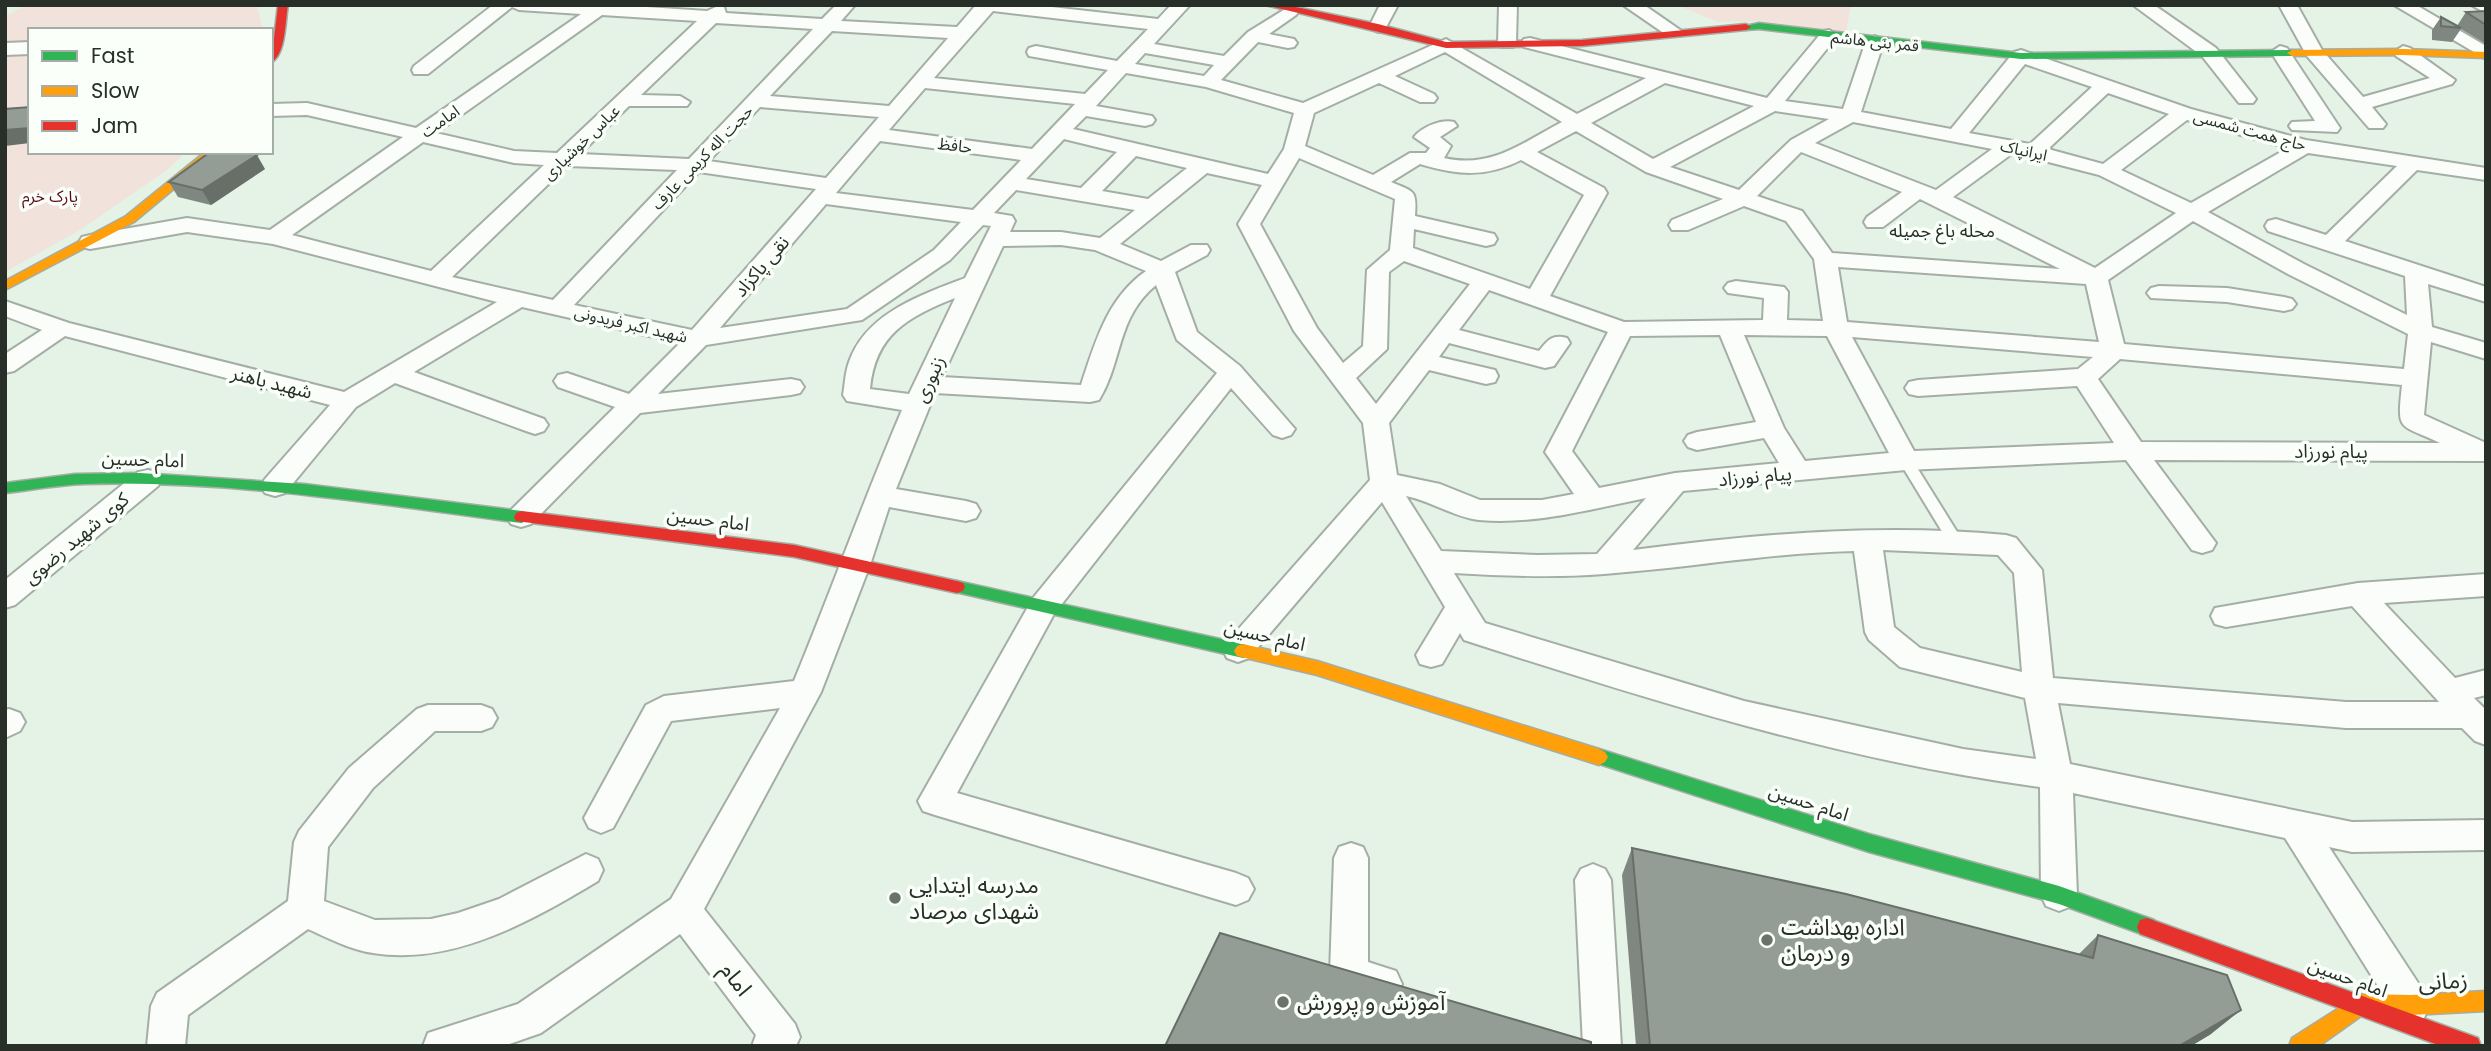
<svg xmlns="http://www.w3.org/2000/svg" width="2491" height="1051" font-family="Poppins,'Noto Sans Arabic',sans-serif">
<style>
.green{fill:#f2e2dc}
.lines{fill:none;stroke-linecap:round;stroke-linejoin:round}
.lane-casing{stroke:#a4aea5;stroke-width:4}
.street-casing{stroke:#a4aea5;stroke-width:4}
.fast-casing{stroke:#a4aea5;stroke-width:3}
.slow-casing{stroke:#a4aea5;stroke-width:3}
.jam-casing{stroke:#a4aea5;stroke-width:3}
.lane{fill:#fbfdfb;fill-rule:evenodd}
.street{fill:#fbfdfb;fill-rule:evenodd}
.fast{fill:#30b455;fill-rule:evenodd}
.slow{fill:#ff9f0a;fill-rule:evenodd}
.jam{fill:#e5322d;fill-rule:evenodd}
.wall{fill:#7f8780}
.shaded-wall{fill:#686e68}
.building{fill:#949d95;stroke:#686e68;stroke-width:2}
.poi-dot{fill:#6a736a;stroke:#fafffa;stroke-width:2.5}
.labels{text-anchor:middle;stroke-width:7;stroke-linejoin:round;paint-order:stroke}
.far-street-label{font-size:16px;fill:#272f28;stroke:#fafffa}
.far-park-label{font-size:16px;fill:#590b17;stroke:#fafffa}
.far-neighbourhood-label{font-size:18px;fill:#272f28;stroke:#fafffa}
.street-label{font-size:19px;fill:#272f28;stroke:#fafffa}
.near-poi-label{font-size:23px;fill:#272f28;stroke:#fafffa;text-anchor:start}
.near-street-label{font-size:23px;fill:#272f28;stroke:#fafffa}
</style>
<rect width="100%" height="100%" fill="#e5f2e6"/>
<path class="green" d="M27 5H257L263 30H30V45L5 46V16Z
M1677 5H1851L1845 37 1759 21 1718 22Z
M30 53V152H186L167 170 80 230 5 272V54Z"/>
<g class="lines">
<g class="lane-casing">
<path id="lane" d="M1906 456 1911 458 1959 535 1961 539 1959 543H1949L1899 461Z"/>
</g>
<g class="street-casing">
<path id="street" d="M493 5H617L707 11 718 6 724 7 726 13 822 19 836 5H855L841 21 957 27 976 5H1034L1158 19 1171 5H1190L1154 44 1224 56 1248 32 1290 6 1299 11 1296 15 1269 34 1294 39 1297 43 1294 47 1288 48 1258 42 1221 80 1303 103 1446 39 1577 114 1646 78 1524 47 1521 43 1524 39 1530 38 1767 98 1823 31 1829 30 1838 35 1785 101 1843 109 1866 41 1875 36 1884 41 1861 112 1951 129 2014 52 2021 50 2191 109 2306 140 2486 168V180L2417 170 2345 241 2486 287V302L2428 284 2432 327 2486 343V359L2431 342 2424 415 2486 443V461L2154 460 2216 543 2212 550 2202 553 2192 550 2126 460 1906 470 1683 491 1633 550C1757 534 1881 523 2006 535L2016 538 2042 570 2053 678 2346 702H2439L2352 606 2226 627 2215 624 2211 616 2215 608 2358 583 2486 574V596L2384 603 2455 678 2486 670V695L2474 698 2486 710V745L2475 741 2462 728H2346L2058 703 2070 764 2352 822 2486 820V850L2352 852 2329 847 2424 992 2430 1005 2424 1018 2411 1023 2398 1018 2285 838 2073 793 2077 895 2072 906 2059 911 2046 906 2041 895 2040 787C1843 761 1653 701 1464 640L1460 633 1442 664 1431 667 1420 664 1416 655 1445 607 1382 502 1249 658 1238 662 1227 658 1223 650 1227 642 1370 480 1363 423 1294 331 1238 224 1262 185 1207 173 1120 244 1161 261 1191 245H1207L1210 250 1207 255 1175 272 1197 332 1240 366 1295 429 1291 435 1282 438 1273 435 1231 388 1054 614 957 793 1236 873 1248 878 1254 889 1248 900 1236 905 935 815 923 811 918 801 1033 598 1217 373 1177 340 1156 285C1116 318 1123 361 1099 400L1090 402 935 393 896 489 966 501 976 504 980 511 976 518 966 521 889 507 870 565 821 692 704 909 795 1024 800 1037 796 1046H752L756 1035 680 934 541 1033 504 1046H423L428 1033 518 1004 671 899 780 708 671 721 613 828 601 833 589 828 584 818 646 705 664 696 794 681C831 591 864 499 902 410L847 401 843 395C845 384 845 373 849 362 866 313 921 295 965 278L991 226 983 225 950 260 862 320 706 345 658 394 791 379 800 381 804 387 800 393 791 395 640 413 531 524 521 527 511 524 507 517 511 510 615 407 558 387 554 381 558 375 567 373 629 394 680 343 522 307 414 372 544 419 548 425 544 431 535 434 526 431 395 383 356 407 285 493 275 496 265 493 261 486 265 479 330 405 65 336 14 371 5 373V354L42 330 5 316V301L69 323 344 392 497 302 273 244 187 232 90 249 82 247 79 242 82 237 90 235 187 218 270 230 403 137 307 115 271 116V104L307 103 416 128 581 14 519 10 512 7 428 74H414L412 70 414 66ZM993 11 1148 29 1117 61 1036 46 1029 48 1027 52 1029 56 1108 70 1085 94 934 78ZM602 15 697 21 557 153 514 151 436 133ZM716 23 813 29 689 159 580 154 629 106H687L690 102 680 96 641 95ZM832 31 948 38 889 106 770 96ZM1445 52 1562 122C1522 143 1491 169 1444 158L1451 146 1440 137 1457 126 1454 122C1441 119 1422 127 1414 137L1430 148 1426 153H1410L1373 175 1305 146 1314 113 1379 83 1420 102H1434L1437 98 1434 94 1395 76ZM1145 53 1214 65 1204 76 1135 64ZM2025 64 2092 87 2030 144 1969 133ZM1126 73 1206 87 1294 113 1284 149 1268 174 1073 129 1086 116 1145 126 1152 124 1155 120 1152 116 1096 106ZM1665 83 1754 106 1653 159 1591 123ZM925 88 1075 104 1032 149 889 130ZM2108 93 2169 114 2103 164 2048 149ZM760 107 879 117 826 178 709 161ZM1775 111 1829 119 1791 140 1739 190 1670 167ZM2187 120 2288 148 2191 203 2121 170ZM1853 122 1992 149 1936 190 1815 143ZM1576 131 1646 172 1723 199 1672 220 1669 225 1672 230H1688L1744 206 1786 221 1814 259 1823 321 1787 320 1788 292 1784 287 1736 281 1728 283 1724 288 1728 293 1764 298 1763 320 1624 322 1550 296 1607 193 1604 188 1537 152ZM1064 139 1117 152 1081 188 1026 179ZM880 141 1021 160 973 210 836 193ZM423 142 514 163 544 165 431 271 292 235ZM1801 152 1902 192 1867 217 1864 222 1867 227H1883L1920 199 2060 269 1832 253 1802 211 1757 196ZM2013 153 2099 175 2176 213 2095 268 1953 197ZM2308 153 2397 166 2326 235 2276 219 2268 221 2265 226 2268 231 2405 276 2407 315 2304 264 2208 212ZM1136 156 1187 168 1148 199 1102 191ZM1299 158 1395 199 1390 250 1367 270 1363 346 1343 363 1317 328 1260 224ZM1521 160 1584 195 1530 289 1413 248 1414 229 1486 246 1494 244 1497 239 1494 234 1415 216C1417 189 1414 192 1391 182L1420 164C1457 175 1486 178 1521 160ZM567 166 677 170 553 300 452 277ZM699 172 816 189 692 330 574 305ZM1016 190 1135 210 1100 238 1061 232H1010L1015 221 1012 216 994 213ZM826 204 961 222 934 250 847 309 720 328ZM2193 221 2288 274 2408 334 2404 369 2124 344 2108 280ZM1061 245 1095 250 1146 271C1107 298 1095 343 1081 385L942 377 1003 246ZM1404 261 1470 284 1376 404 1356 378 1387 349 1389 272ZM1838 267 2086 284 2099 342 1847 322ZM1489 290 1608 332 1545 452 1574 494 1542 500H1480L1440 484 1397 475 1389 423 1429 370 1486 384 1495 382 1498 376 1495 370 1439 357 1449 343 1545 368 1554 366 1570 343 1567 338C1552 334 1548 340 1539 351L1459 330ZM955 298 909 394 870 389C875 334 908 317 955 298ZM1720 335 1756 422 1697 432 1688 435 1684 441 1688 447 1697 450 1764 438 1779 463 1675 473 1599 488 1572 451 1630 336ZM1744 335 1827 336 1889 453 1805 461 1784 428ZM1852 337 2093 357 2078 369 1918 380 1909 382 1905 388 1909 394 1918 396 2077 386 2114 443 1914 451ZM2120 359 2402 385C2397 433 2398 423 2440 443L2141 442 2098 379ZM1406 496C1431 501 1454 517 1479 520 1536 525 1591 509 1646 498L1597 554 1538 555 1441 551ZM1883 550 1998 555 2014 573 2022 672 1920 648 1894 627ZM1854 551 1865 632 1869 640 1900 667 2025 698 2036 759 1963 749 1744 701 1485 623 1454 573C1504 576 1554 578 1604 574 1688 568 1770 553 1854 551Z
M1380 5H1398L1384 31 1378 32 1369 27Z
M1499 5H1517L1516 43 1513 47H1501L1498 43Z
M1623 5H1644L1683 32 1680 36H1668Z
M2133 5H2154L2216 48 2256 99 2253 103H2239L2202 56Z
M2279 5H2297L2322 50 2363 97 2430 78 2396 56 2394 52 2403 46 2410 48 2455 80 2452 84 2372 107 2386 124 2383 128H2369L2307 56Z
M2394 5H2416L2486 46V59Z
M2471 5H2486V13Z
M30 42V54L5 55V43Z
M2280 46 2287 48 2340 128 2337 132 2292 130 2289 126 2292 122 2315 121 2271 52Z
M2159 286 2227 288 2284 297 2292 299 2296 304 2292 309 2284 311 2227 302 2151 298 2147 293 2151 288Z
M148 470 158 472 162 479 158 486 15 605 5 608V580L138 472Z
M428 705H481L492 709 497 718 492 727 481 731H435L373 788 328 847 324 901 375 920 431 919 458 913 499 899 586 854 598 859 603 870 598 881C533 920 453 966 373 953 351 950 328 938 308 929L188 1015 185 1046H147L151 1006 157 993 288 901 294 842 299 831 349 768 417 709Z
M9 709 20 713 25 722 20 731 5 738V710Z
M1351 843 1363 847 1368 858V962L1396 971 1402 984 1396 997 1383 1002 1336 986 1330 974 1334 858 1339 847Z
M1593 864 1605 869 1611 880 1621 1046H1583L1575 880 1581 869Z"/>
</g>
<g class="fast-casing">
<path id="fast" d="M1759 23 2021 53 2292 50 2297 53 2292 56 2021 59 1759 29 1746 30 1741 27Z
M140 473 304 484 522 511 530 517 522 523C377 504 231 480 85 484 58 485 32 490 5 493V483L75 474Z
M957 581 1243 644 1249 646 1252 651 1249 656 1243 658 951 591 949 587 951 583Z
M1599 749 1869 834 2059 886 2154 920 2157 927 2154 934 2147 936 2059 904 1869 852 1593 762 1590 757 1593 752Z"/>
</g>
<g class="slow-casing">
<path id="slow" d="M2403 49 2486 52V58L2403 55 2292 56 2287 53 2292 50Z
M205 152H218L134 222 5 290V281L126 216Z
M1243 644 1317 661 1599 749 1605 752 1608 757 1605 762 1599 765 1317 675 1237 656 1234 651 1237 646Z
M2486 991V1011L2411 1015 2364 1014 2319 1046H2289L2292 1038 2361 994 2411 995Z"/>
</g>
<g class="jam-casing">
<path id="jam" d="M278 5H288C285 22 286 54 271 63Z
M1265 5H1286L1378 24 1446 42 1582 40 1746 24 1751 27 1746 30 1582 46 1446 48Z
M522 511 794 545 957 581 963 583 965 587 963 591 957 593 794 557 516 521 514 517 516 513Z
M2147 918 2470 1035 2478 1038 2481 1046H2441L2140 934 2137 927 2140 920Z"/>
</g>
<use href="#lane" class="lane"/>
<use href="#street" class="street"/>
<use href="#fast" class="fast"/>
<use href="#slow" class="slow"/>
<use href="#jam" class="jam"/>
</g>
<path class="wall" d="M2486 11V44L2461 29 2452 42 2432 40V30L2441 17 2457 26 2466 12Z
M265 169 211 205 178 197 169 182Z
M1632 848 2079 954 2098 935 2211 1034 2191 1046H1636L1622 875Z"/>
<path class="shaded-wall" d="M30 128V143L5 146V130Z
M257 155 265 169 211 205 202 190Z
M2241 1010 2211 1034 2191 1046H2179Z"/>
<path class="building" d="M2486 11V25L2466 12Z
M2441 17 2461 28 2441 26Z
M30 107V128L5 130V109Z
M210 152H246L257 155 202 190 169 182Z
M1632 848 1846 894 2093 958 2098 935 2227 975 2241 1010 2179 1046H1650Z
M1220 933 1591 1042V1046H1165Z"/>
<g class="poi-dot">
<circle cx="895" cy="898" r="7"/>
<circle cx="1767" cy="940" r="7"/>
<circle cx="1283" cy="1002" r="7"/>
</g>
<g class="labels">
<g class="far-street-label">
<text transform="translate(1875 41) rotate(6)" y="6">قمر بنی هاشم</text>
<text transform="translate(440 121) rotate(-35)" y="6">امامت</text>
<text transform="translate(2250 130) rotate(15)" y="6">حاج همت شمسی</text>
<text transform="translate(581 142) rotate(-44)" y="6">عباس خوشیاری</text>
<text transform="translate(955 145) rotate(7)" y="6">حافظ</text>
<text transform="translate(2024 150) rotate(13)" y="6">ایرانپاک</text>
<text transform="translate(702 157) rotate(-46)" y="6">حجت اله کریمی عارف</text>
<text transform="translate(631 324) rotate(13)" y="6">شهید اکبر فریدونی</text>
</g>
<g class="far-park-label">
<text x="50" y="202">پارک خرم</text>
</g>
<g class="far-neighbourhood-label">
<text x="1942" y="237">محله باغ‌ جمیله</text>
</g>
<g class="street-label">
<text transform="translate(761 266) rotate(-49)" y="7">نقی پاکزاد</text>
<text transform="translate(929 379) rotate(-66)" y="7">زنبوری</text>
<text transform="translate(272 382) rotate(14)" y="7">شهید باهنر</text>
<text x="2331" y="458">پیام نورزاد</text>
<text transform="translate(143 459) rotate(2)" y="7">امام حسین</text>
<text transform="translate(1755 476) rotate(-5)" y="7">پیام نورزاد</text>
<text transform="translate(708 519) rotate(7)" y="7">امام حسین</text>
<text transform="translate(76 538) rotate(-40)" y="7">کوی شهید رضوی</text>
<text transform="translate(1265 635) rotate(13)" y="7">امام حسین</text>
<text transform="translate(1809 802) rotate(18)" y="7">امام حسین</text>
<text transform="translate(2348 977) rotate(20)" y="7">امام حسین</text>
</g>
<g class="near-poi-label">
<text x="909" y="893">مدرسه ایتدایی<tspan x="909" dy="26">شهدای مرصاد</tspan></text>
<text x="1781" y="935">اداره بهداشت<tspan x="1781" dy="26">و درمان</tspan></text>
<text x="1297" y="1010">آموزش و پرورش</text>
</g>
<g class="near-street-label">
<text transform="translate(736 979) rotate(52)" y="8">امام</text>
<text transform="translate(2443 981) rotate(-3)" y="8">زمانی</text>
</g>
</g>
<rect width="2491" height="1051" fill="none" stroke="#272f28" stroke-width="14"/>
<rect x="28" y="28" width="245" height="126" fill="#fafffa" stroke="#a6aca6" stroke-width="2"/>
<rect x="42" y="51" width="35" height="10" fill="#30b455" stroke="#a6aca6" stroke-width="2"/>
<text x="91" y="63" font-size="21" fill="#272f28">Fast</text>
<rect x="42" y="86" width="35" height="10" fill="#ff9f0a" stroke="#a6aca6" stroke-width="2"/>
<text x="91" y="98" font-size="21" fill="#272f28">Slow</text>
<rect x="42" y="121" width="35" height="10" fill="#e5322d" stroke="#a6aca6" stroke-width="2"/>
<text x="91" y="133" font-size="21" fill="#272f28">Jam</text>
</svg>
